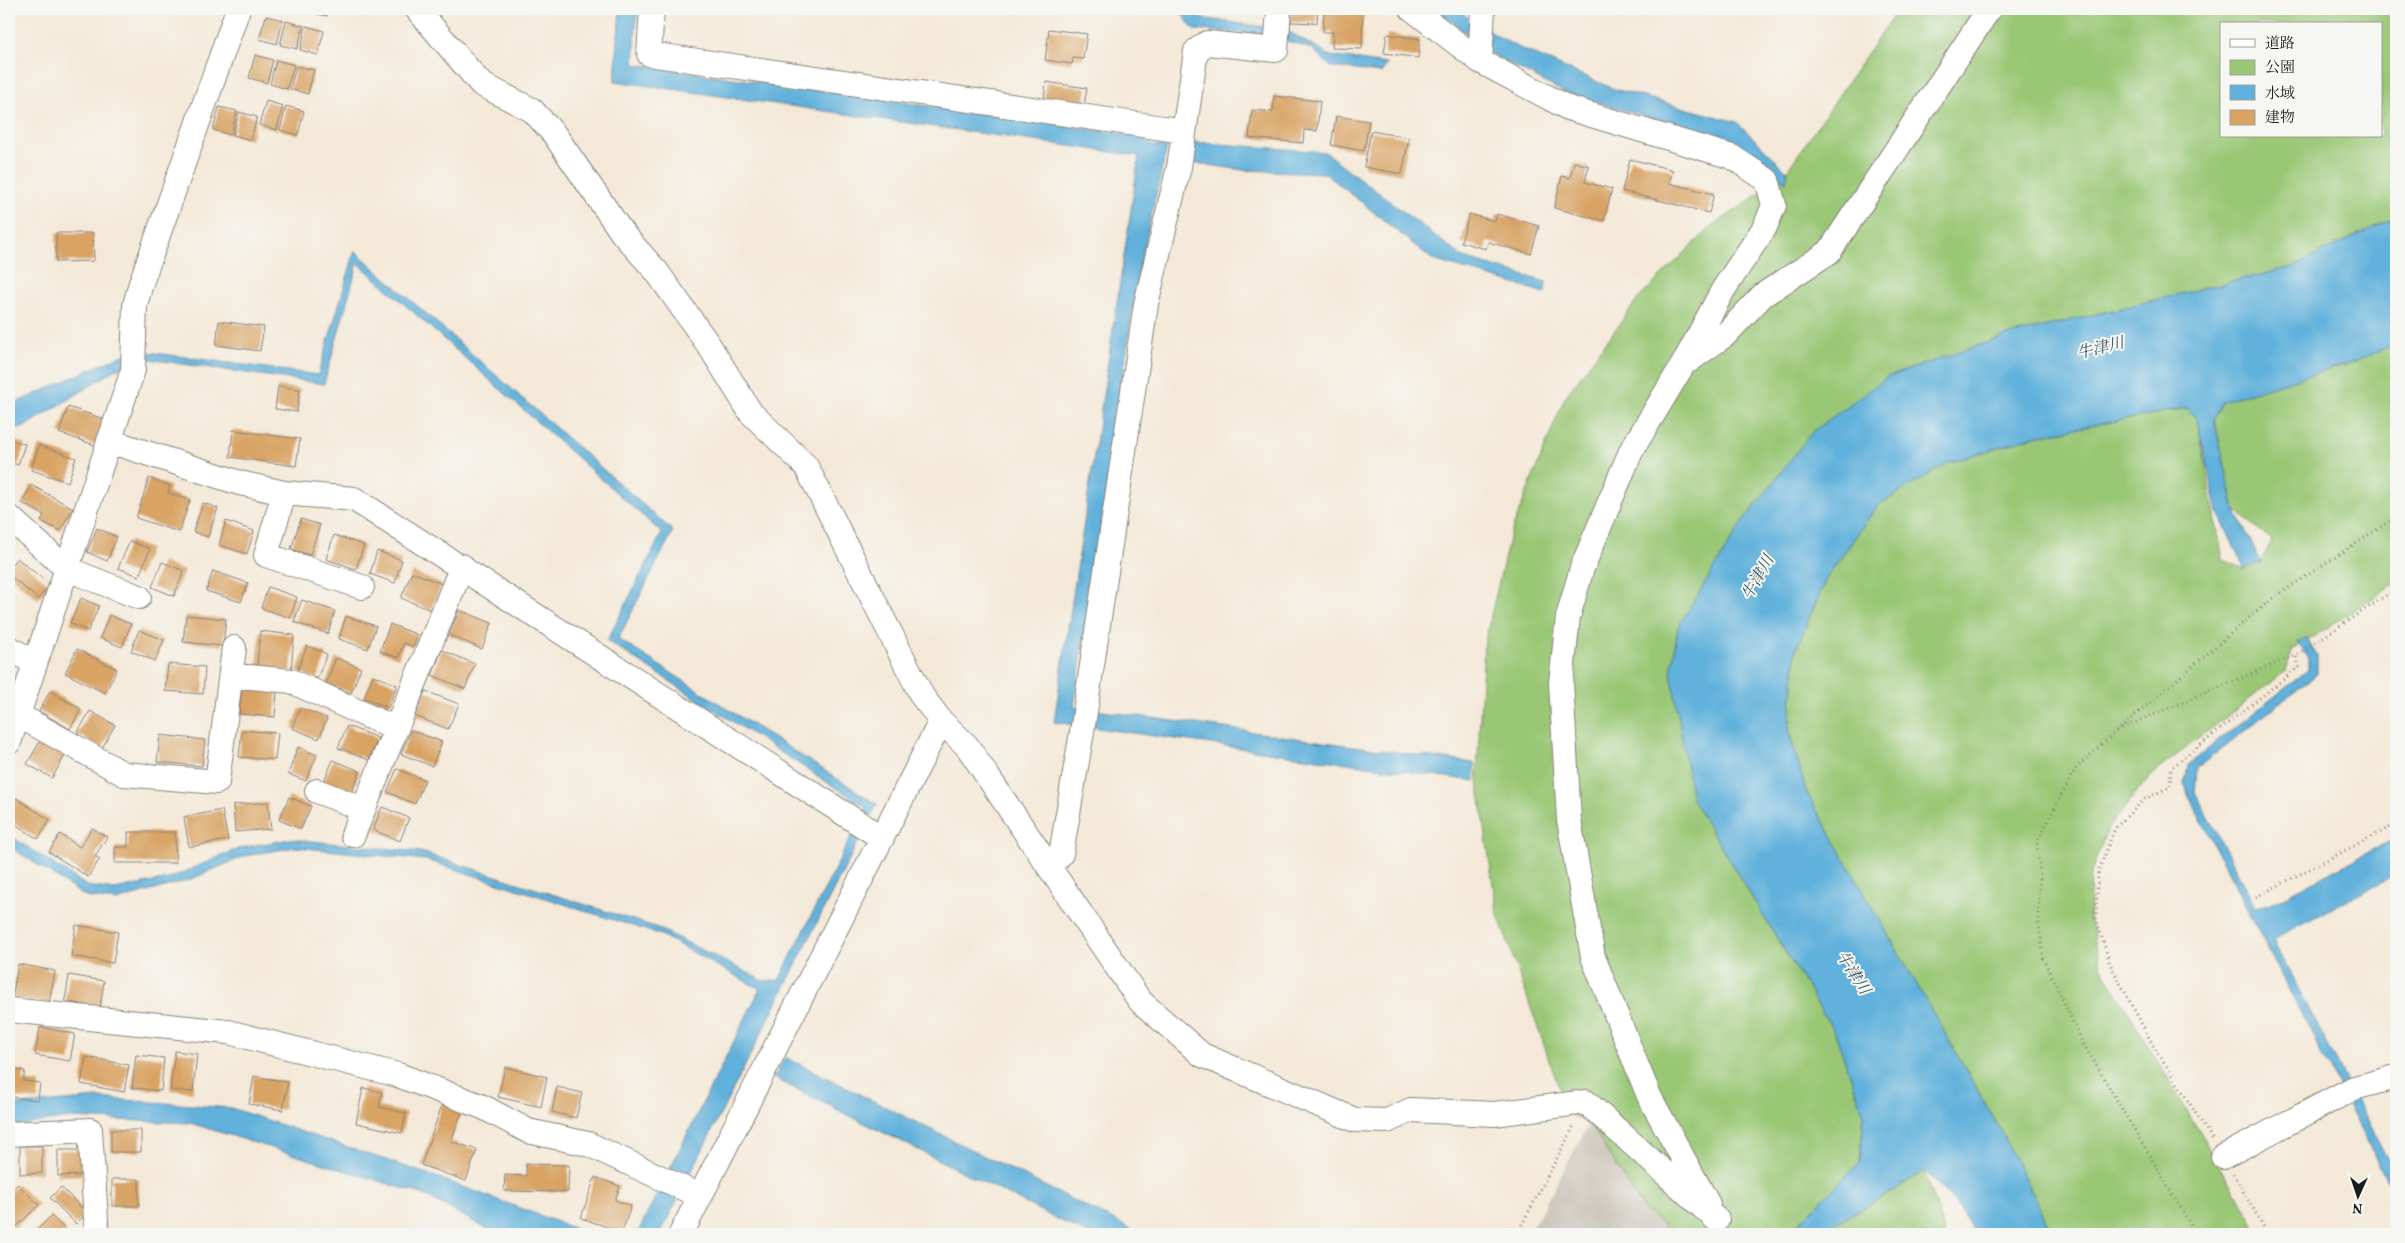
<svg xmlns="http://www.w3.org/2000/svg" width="2405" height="1243" font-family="Vollkorn,'Noto Serif JP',serif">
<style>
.industrial{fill:#c9c3b8}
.green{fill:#99c775;stroke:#5a7248;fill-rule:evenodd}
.water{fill:#60b1db;stroke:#3e667c}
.building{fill:#d8a363}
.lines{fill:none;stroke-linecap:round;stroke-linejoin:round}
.street-casing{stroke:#88827a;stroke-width:26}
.path{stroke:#88827a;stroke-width:3;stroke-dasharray:1 4;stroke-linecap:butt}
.street{stroke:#fff;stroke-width:24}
.labels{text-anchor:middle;stroke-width:4;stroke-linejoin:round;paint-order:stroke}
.water-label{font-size:16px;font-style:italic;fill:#375868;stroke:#f6f6f2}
</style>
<rect width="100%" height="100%" fill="#f6f6f2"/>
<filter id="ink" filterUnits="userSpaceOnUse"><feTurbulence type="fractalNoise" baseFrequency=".02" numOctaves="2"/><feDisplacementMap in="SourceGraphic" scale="10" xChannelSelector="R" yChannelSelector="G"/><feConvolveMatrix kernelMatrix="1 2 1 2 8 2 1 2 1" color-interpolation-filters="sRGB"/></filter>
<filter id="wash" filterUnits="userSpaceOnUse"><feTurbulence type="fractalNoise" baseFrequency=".0096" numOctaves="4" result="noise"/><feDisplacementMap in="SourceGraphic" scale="20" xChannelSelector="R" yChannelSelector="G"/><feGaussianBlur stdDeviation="1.12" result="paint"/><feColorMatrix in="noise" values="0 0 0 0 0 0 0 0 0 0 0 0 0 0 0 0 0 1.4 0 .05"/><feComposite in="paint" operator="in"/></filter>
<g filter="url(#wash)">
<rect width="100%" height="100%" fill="#f4e9d8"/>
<path class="industrial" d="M1589 1123 1645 1211 1675 1234H1529Z"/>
<path class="green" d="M1898 9H2396V217L2292 267 2006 336 1887 377 1692 799 1835 1033 1864 1114 1860 1162 1793 1229 1796 1234H1675L1645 1211 1589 1123 1568 1113 1497 912 1477 773 1484 645 1510 535 1565 397 1638 299 1709 229 1782 178ZM2221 24H2381V136H2221Z
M2396 343V583L2291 651 2286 671 2151 775 2108 828 2091 872 2089 918 2102 968 2260 1234H2053L1999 1128 1806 791 1789 731 1796 649 1826 579 1877 506 1948 463 2035 436 2187 408 2197 419 2223 560 2245 569 2261 562 2272 540 2235 510 2214 418 2223 401 2357 361Z
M1924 1171 1945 1234H1813L1880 1199Z"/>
<path class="water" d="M620 9H637L634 64 1151 138 1150 145 1167 147 1138 273 1074 707 1474 763 1475 781 1054 722 1139 156 615 81Z
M1178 9H1189L1200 18 1286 30 1330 56 1387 64 1381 73 1331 67 1312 49 1266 34 1194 30Z
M1436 9H1459L1471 21 1517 47 1614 89 1737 122 1788 172 1786 182 1728 140 1565 93 1493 55Z
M1193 142 1325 152 1464 258 1546 282 1545 293 1433 260 1325 173 1243 170 1188 162Z
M2396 217V343L2357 361 2223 401 2214 419 2235 510 2261 562 2245 569 2218 513 2197 419 2187 408 2035 436 1948 463 1877 506 1826 579 1796 649 1789 731 1806 791 1999 1128 2053 1234H1975L1955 1201 1924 1171 1880 1199 1813 1234H1796L1793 1229 1860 1162 1864 1114 1835 1033 1692 799 1671 672 1678 627 1743 522 1812 432 1887 377 2006 336 2292 267Z
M355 251 673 531 618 639 877 804 660 1234H637L760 989 661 935 426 860 295 847 245 856 189 880 116 901 86 897 9 846V835L87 886 114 890 168 879 240 848 290 839 421 852 658 928 764 981 779 980 866 807 607 641 662 533 358 263 324 384 148 359 120 367 23 428H9V406L120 356 148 352 318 375Z
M2306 638 2317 656V674L2197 768 2195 792 2256 908 2268 905 2396 838V875L2284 933 2273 941 2396 1175V1197L2188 795 2185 783 2188 765 2308 670V659L2298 642Z
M785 1057 1141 1234H1087L774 1078Z
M98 1098 231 1108 436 1177 590 1234H496L425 1195 190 1123 70 1118 9 1127V1106Z"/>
<g id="blocks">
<path class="building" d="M310 9H329L327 16 309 12Z
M1291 9H1318L1317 23 1291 22Z
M1324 9H1363L1362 49 1332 48 1333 32H1323Z
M266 16 283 20 277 44 259 39Z
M286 21 304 26 297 49 280 45Z
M306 26 324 31 318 55 300 50Z
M1049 29 1087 34 1083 59 1073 58 1072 64 1045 60Z
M1387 34 1420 39 1418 58 1384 53Z
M255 55 273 60 267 83 249 78Z
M276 60 294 65 287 89 270 84Z
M296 66 314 70 308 94 290 89Z
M1046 82 1087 88 1084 106 1044 100Z
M1274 96 1320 101 1317 131 1304 130 1303 143 1249 138 1252 110 1273 112Z
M266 101 283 106 277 130 259 125Z
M286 106 304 111 298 135 280 130Z
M219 107 237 111 231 135 213 130Z
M239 112 257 117 251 140 233 135Z
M1336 116 1369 121 1364 151 1331 145Z
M1371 131 1409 138 1402 174 1364 167Z
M1630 159 1673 170 1669 183 1714 194 1709 213 1622 191Z
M1574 162 1589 166 1585 182 1612 189 1604 221 1554 208 1562 176 1570 178Z
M1469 214 1495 221 1497 214 1539 226 1531 254 1488 242 1486 249 1461 242Z
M56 233H93L94 261 56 262Z
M219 321 264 327 260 351 216 345Z
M278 386 300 389 297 412 275 409Z
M68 407 104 419 95 445 59 433Z
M233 430 300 439 296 466 230 457Z
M9 439 25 444 18 465 9 462Z
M39 445 76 458 68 482 31 470Z
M149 478 170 486 168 493 190 500 179 532 136 518Z
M31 485 73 508 60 531 41 521 44 515 22 503Z
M203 503 218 508 208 537 193 532Z
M301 519 320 525 310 555 291 549Z
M226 521 254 531 247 554 219 545Z
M97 528 117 537 107 561 87 552Z
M334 535 364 545 356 569 326 559Z
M130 541 150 549 139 576 118 568Z
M377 551 402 560 395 583 370 574Z
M17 558 50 585 38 599 9 575V568Z
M162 562 184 571 174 596 152 587Z
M213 571 248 583 241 602 206 591Z
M412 572 442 584 431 610 401 598Z
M268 587 297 597 290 618 261 608Z
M81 598 99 606 88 631 70 623Z
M302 600 335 611 328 634 294 622Z
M459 610 492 623 482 649 449 635Z
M109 615 131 624 122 647 100 638Z
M186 615 226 619 223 646 183 642Z
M346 616 376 626 368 649 339 639Z
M390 624 418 635 413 647 404 643 398 658 380 651Z
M139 630 164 640 155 661 131 651Z
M260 631 294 635 291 671 257 667Z
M307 646 327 654 317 679 297 671Z
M77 649 117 669 105 693 65 673Z
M442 650 475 664 465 689 432 675Z
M336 658 361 668 351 693 326 683Z
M168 664 205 667 203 694 165 691Z
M373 675 397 685 388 708 364 698Z
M242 687 277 691 275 717 239 714Z
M50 691 81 709 70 729 39 711Z
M425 691 459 704 448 729 415 716Z
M300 708 327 718 319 739 292 728Z
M90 711 115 725 102 748 77 734Z
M347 726 378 738 369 760 338 748Z
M242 730 278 733 275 760 239 757Z
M411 730 442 742 432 766 401 754Z
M160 735 205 740 202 766 157 762Z
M42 738 67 752 52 778 27 764Z
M298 747 317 755 306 781 288 774Z
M333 760 360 771 352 792 324 781Z
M397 769 425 780 415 804 387 792Z
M289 797 311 806 301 829 279 820Z
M16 798 50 820 38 839 9 820V809Z
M268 802 271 829 235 832 233 805Z
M382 807 409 818 400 841 373 830Z
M222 810 228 840 189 847 184 817Z
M92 828 107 837 95 856 100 859 88 877 49 852 60 834 80 847Z
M128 832H175L176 863H115V847H128Z
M76 925 118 932 113 963 71 956Z
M18 964 55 971 49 1004 12 998Z
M69 975 104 981 100 1008 65 1001Z
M40 1027 75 1034 70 1061 35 1055Z
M175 1051 197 1054 193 1092 170 1090Z
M136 1055 164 1058 161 1091 132 1088Z
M86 1057 129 1065 124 1092 81 1084Z
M505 1067 547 1077 541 1107 498 1097Z
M9 1069 25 1071 23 1081 40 1083 38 1100 9 1097Z
M254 1076 288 1082 283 1110 249 1104Z
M557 1087 582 1093 576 1118 552 1112Z
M363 1088 382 1092 379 1107 406 1113 402 1133 356 1123Z
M443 1102 463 1109 451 1141 477 1150 466 1181 421 1165Z
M111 1130H141V1152H111Z
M20 1146H42V1173L20 1174Z
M58 1150H82V1175L58 1176Z
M526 1164 569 1165 568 1192 504 1191 505 1175 526 1176Z
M595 1177 620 1186 615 1200 631 1206 622 1232 581 1218Z
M112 1179H139V1206H112Z
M18 1184 39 1205 15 1228 9 1222V1194Z
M61 1187 87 1213 76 1224 50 1198Z
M51 1216 66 1230 62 1234H33Z"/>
</g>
</g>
<g filter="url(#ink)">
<use href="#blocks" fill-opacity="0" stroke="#88827a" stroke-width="1"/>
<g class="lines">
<g class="street-casing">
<path id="street" d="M417 9 481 84 532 110 554 134 623 234 657 272 710 347 751 413 806 466 922 696 941 721 967 746 1140 1001 1202 1055 1355 1120 1387 1121 1411 1110 1494 1114 1586 1102 1717 1220
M652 9 649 54 1184 131
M1412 9 1480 61 1568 108 1732 157 1767 180 1774 205 1765 227 1723 290 1684 363 1631 451 1582 568 1568 617 1561 683 1569 820 1593 957 1649 1096 1708 1204
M1480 61 1483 9
M1690 360 1725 335 1763 295 1829 252 1989 9
M109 441 240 483 284 493 354 499 882 838
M284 493 266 555 362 587
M9 517 67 569 139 597
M9 648 35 663
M231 675 291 681 396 729
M18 715 124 774 217 782 234 648
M9 742 133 370 135 305 141 283 238 9
M317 791 363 809
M353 835 462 566
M1050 866 1061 854 1082 732 1146 304 1179 167 1196 51 1207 43 1276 50 1279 9
M9 1010 228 1032 398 1075 483 1107 528 1131 588 1144 700 1196
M9 1134 90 1130 97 1234
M2223 1157 2354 1088 2396 1077
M681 1234 941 721"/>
</g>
<path class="path" d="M2122 728 2296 655
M2256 897 2396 824
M2212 1139 2153 1045 2110 964 2096 918 2098 872 2115 828 2145 799 2170 787 2171 768 2299 667 2296 655 2396 589
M2233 1174 2268 1234
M1517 1234 1575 1124
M2196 1234 2083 1043 2043 958 2038 916 2040 872 2037 842 2075 769 2118 730 2270 600 2396 517"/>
<use href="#street" class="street"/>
</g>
</g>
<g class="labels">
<g class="water-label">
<text transform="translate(2100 347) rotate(-14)" y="6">牛津川</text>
<text transform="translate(1757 577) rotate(-61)" y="6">牛津川</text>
<text transform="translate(1854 972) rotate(57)" y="6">牛津川</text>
</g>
</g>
<rect width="2405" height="1243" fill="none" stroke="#f6f6f2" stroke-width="30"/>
<rect x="2220" y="22" width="162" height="115" fill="#f6f6f2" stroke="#9f9f9c"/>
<rect x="2230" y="39" width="25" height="8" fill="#ffffff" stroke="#9f9f9c"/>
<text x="2265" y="48" font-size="15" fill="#1c1c1c">道路</text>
<rect x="2230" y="60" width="25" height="15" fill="#99c775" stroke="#9f9f9c"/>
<text x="2265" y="72" font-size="15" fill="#1c1c1c">公園</text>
<rect x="2230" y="85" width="25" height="15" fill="#60b1db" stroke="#9f9f9c"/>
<text x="2265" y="98" font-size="15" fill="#1c1c1c">水域</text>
<rect x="2230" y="110" width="25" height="15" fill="#d8a363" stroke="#9f9f9c"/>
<text x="2265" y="122" font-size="15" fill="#1c1c1c">建物</text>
<g transform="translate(2358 1196) rotate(183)" stroke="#f6f6f2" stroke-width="4" paint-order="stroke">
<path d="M0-4L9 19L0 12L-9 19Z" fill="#1c1c1c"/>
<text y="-8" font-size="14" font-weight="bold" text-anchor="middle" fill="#1c1c1c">N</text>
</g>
</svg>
